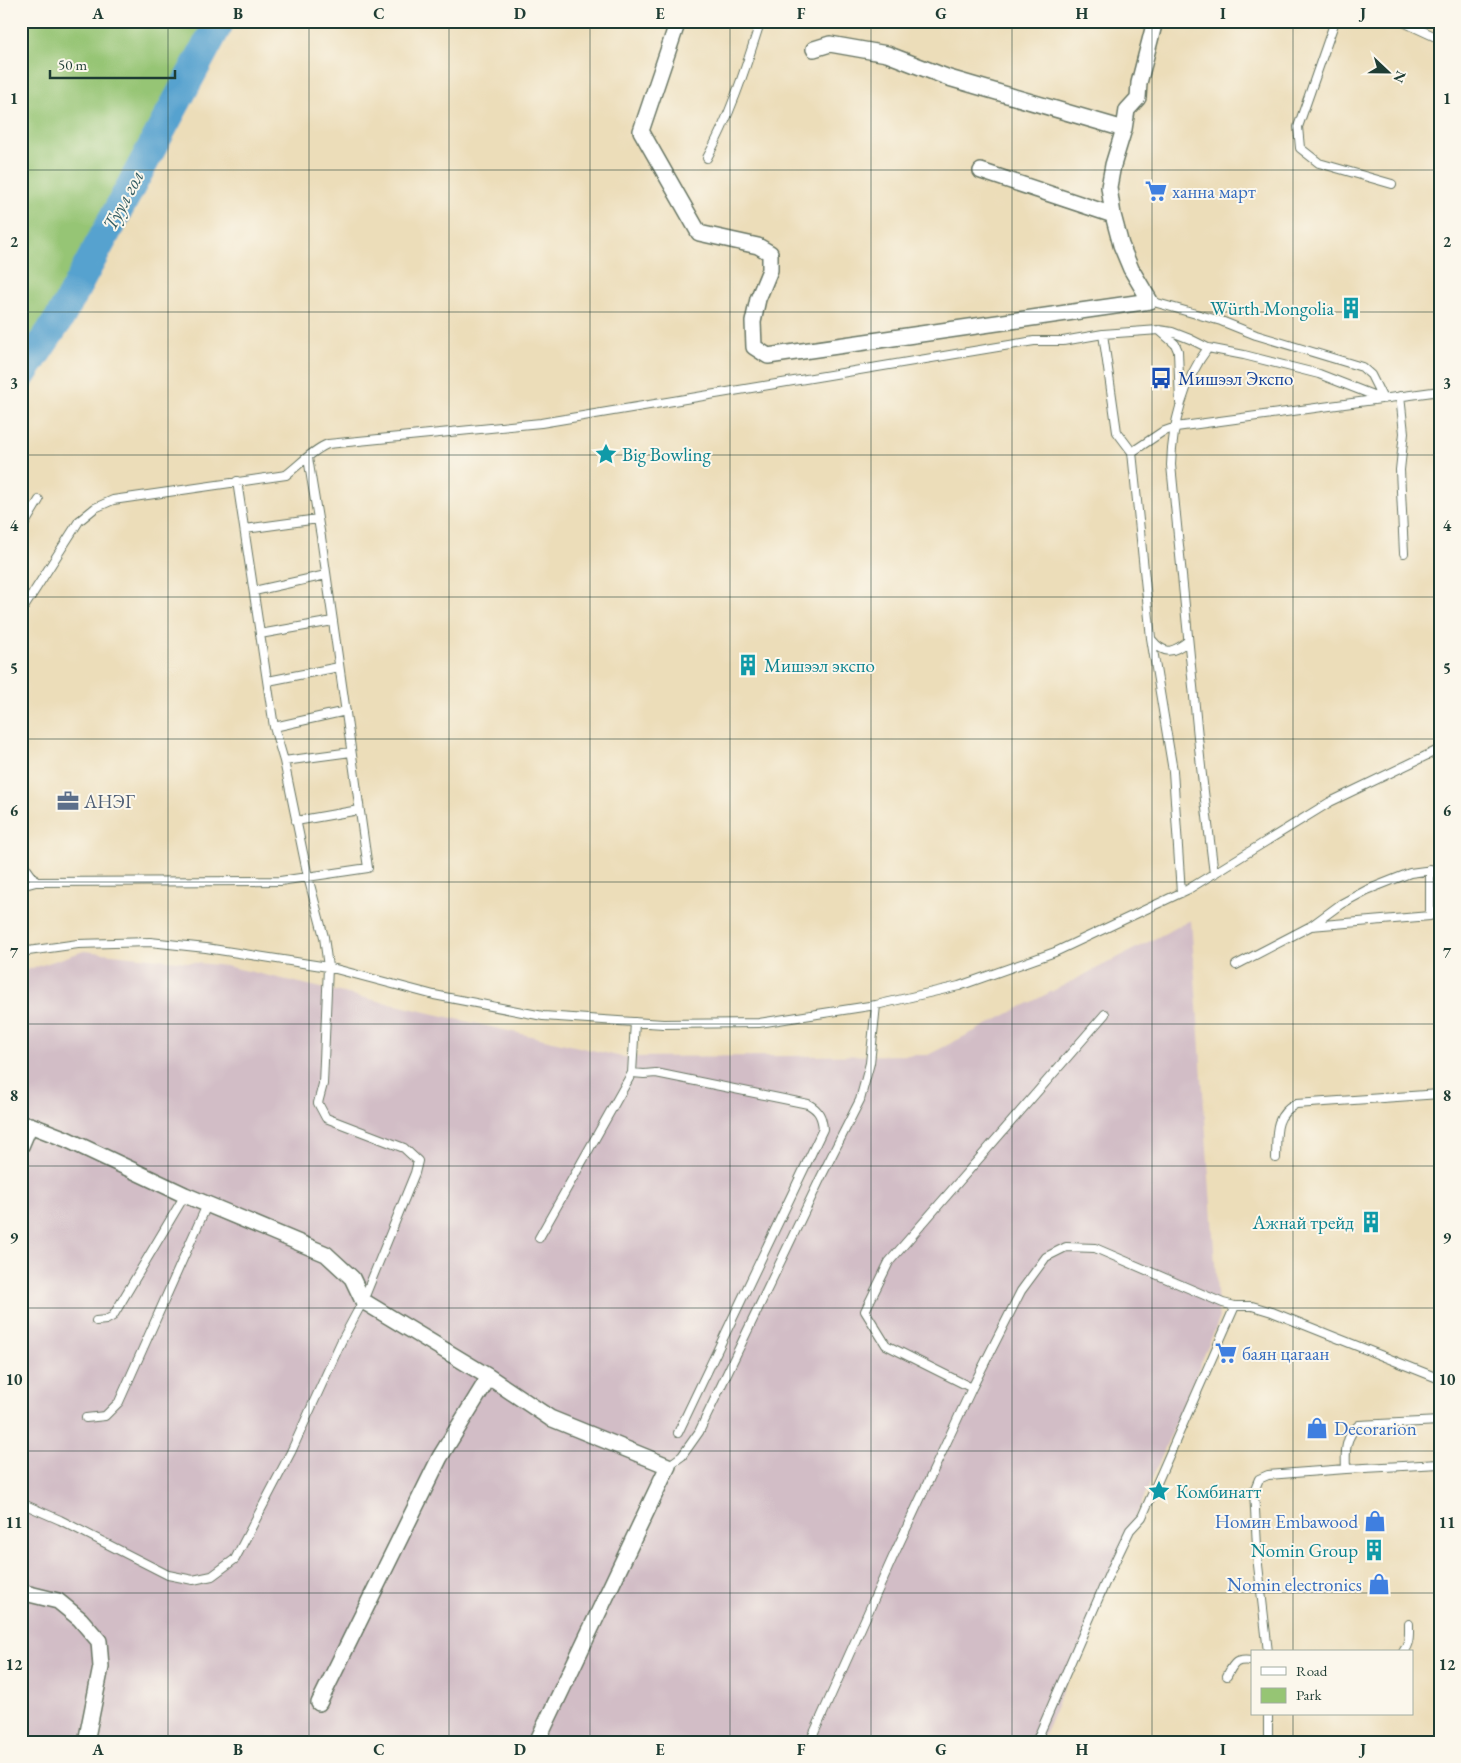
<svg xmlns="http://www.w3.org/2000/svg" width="1461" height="1763" font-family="'EB Garamond',serif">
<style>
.industrial{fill:#d2bdc6}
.green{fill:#96c574;stroke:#5a8154}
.water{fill:#57a2cf;stroke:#3b7082}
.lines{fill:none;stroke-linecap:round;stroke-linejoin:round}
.river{stroke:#57a2cf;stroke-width:30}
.lane-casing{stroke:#677563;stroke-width:10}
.street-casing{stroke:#677563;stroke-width:18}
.lane{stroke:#fff;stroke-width:8}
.street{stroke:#fff;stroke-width:15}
.grid{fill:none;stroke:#1f3d34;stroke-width:1;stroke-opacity:0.55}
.labels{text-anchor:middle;stroke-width:4;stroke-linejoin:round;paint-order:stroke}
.shop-label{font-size:19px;fill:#366cbe;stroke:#fbf7ec;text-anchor:start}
.culture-label{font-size:19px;fill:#0d838f;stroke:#fbf7ec;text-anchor:end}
.transit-label{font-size:19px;fill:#164399;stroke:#fbf7ec;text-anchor:start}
.service-label{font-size:19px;fill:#4e5e75;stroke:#fbf7ec;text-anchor:start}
.water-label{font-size:20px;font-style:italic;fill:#305b62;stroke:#fbf7ec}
.neatline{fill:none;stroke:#1f3d34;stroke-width:2}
.grid-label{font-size:16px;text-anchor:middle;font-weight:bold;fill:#1f3d34}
</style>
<rect width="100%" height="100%" fill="#fbf7ec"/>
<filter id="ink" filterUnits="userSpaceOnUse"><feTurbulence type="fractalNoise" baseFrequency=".02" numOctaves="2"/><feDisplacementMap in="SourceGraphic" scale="10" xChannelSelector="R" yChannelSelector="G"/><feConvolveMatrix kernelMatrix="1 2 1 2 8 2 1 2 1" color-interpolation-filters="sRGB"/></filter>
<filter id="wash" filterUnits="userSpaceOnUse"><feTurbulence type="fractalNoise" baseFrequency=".0096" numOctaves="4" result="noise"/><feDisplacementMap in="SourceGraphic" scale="20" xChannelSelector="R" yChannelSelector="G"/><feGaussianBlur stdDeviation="1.12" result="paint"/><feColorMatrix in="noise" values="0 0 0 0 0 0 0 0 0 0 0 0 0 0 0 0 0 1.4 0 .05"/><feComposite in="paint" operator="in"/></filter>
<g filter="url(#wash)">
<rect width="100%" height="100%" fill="#ecddb9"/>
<path class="industrial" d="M1191 920 1219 1320 1041 1742H21V972L84 951 226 966 622 1057 928 1055Z"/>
<path class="green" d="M21 21H232L21 383Z"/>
<path class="water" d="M210 21H227L207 56 196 46Z"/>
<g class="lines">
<path class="river" d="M21 376 61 316 220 21"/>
</g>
</g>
<g filter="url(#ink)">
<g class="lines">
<g class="lane-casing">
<path id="lane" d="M1335 21 1298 127 1300 148 1319 163 1392 184
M1401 21 1440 39
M707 158C729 118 744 73 758 29L755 21
M1150 301 1221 321 1256 335 1362 367 1371 375 1383 399
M1159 330 1175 344 1178 351 1180 403
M1103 334 1117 432 1132 452 1151 638 1173 771 1181 893
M1208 348C1184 379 1172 426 1171 465L1201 767 1214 874
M1400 396 1404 433 1400 470 1404 553
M1132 452 1162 432 1176 427 1440 391
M245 529 318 519
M21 530 39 500
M254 591 326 575
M21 612 79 521 95 508 113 500 286 475C299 465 314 449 328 444L541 423 1034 341H1063L1103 334 1159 330 1172 332 1190 339 1208 348 1244 355 1319 374 1383 399
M260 634 333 621
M1152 640C1165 656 1174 652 1188 641
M268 681 339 667
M274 727 346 711
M284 761 351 752
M296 821 359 810
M21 861 36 882 280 881 368 868 321 537 308 458
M21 886 36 882
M1311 926 1430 916V869
M21 952 78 944 150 942 206 948 328 967 434 995 543 1016 663 1024 759 1023 876 1005 959 986 1055 952 1187 890 1330 802 1440 749
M1236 965 1311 926 1341 904 1367 890 1410 873 1440 869
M635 1022 632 1073 644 1074 656 1073 808 1104C819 1110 822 1117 823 1129L678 1433
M1276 1158C1277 1134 1273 1116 1296 1104L1440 1094
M539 1238 632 1073
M96 1321 106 1320 113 1316 185 1195
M972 1388 886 1345 865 1311 889 1262 1105 1014
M86 1418 105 1416 119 1402 207 1205
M668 1466 682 1456 699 1432 822 1175 860 1100 870 1063 876 1005
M1346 1469C1345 1452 1345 1436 1359 1425L1440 1421
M21 1503 60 1520 168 1575 193 1580 212 1576 235 1559 291 1452 341 1342 363 1301 415 1173 418 1161 404 1148 326 1118 318 1103 323 1084 328 967 324 937 308 877 284 761 274 727 237 481
M1268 1652 1258 1565 1254 1491 1259 1479 1268 1475 1346 1469 1440 1464
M1403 1652C1410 1643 1409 1634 1409 1624
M1227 1676C1234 1662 1236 1659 1252 1661
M810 1742 892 1559 972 1388 1021 1291 1046 1257 1066 1247 1095 1248 1223 1303 1235 1306H1252L1272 1312 1440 1379
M1036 1742 1109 1574 1130 1530 1142 1517 1235 1306
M1268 1742V1714"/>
</g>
<g class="street-casing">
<path id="street" d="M678 21 641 131 699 233 758 246 770 253V270L758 299 753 322 754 347 768 356 1150 301 1131 269 1121 245 1113 215
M814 49 830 44 887 54 949 78 1124 129
M981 171 1113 215 1109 187 1113 165 1124 129 1127 110 1138 98 1139 83 1155 21
M21 1146 30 1125 66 1139 185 1195 326 1254 352 1278 363 1301 489 1377 550 1418 668 1466 537 1742
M21 1592 58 1601 80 1619 99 1641 101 1667 86 1742
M319 1703 440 1457 489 1377"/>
</g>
<use href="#lane" class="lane"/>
<use href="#street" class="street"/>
</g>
</g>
<path class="grid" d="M168 21V1742M309 21V1742M449 21V1742M590 21V1742M730 21V1742M871 21V1742M1012 21V1742M1152 21V1742M1293 21V1652M21 170H1440M21 312H1440M21 455H1440M21 597H1440M21 739H1440M21 882H1440M21 1024H1440M21 1166H1440M21 1308H1440M21 1451H1440M21 1593H1440M1293 1714V1742"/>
<defs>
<g id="supermarket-bare" transform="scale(1.725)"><path d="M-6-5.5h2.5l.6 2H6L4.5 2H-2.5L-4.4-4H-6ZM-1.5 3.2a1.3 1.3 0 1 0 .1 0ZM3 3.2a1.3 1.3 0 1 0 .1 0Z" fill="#3f7fe0" stroke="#fbf7ec" stroke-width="2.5" paint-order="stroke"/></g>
<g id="building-bare" transform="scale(1.725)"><path d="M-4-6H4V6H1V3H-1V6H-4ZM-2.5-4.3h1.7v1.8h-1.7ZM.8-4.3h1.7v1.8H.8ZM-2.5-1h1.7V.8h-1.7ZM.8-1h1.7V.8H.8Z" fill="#0f9aa8" stroke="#fbf7ec" stroke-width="2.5" paint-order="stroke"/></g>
<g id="bus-bare" transform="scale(1.725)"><path d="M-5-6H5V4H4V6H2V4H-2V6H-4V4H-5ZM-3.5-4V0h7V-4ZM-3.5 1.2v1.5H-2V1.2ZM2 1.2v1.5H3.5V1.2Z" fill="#1a4fb4" stroke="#fbf7ec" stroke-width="2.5" paint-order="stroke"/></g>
<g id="sight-bare" transform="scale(1.725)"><path d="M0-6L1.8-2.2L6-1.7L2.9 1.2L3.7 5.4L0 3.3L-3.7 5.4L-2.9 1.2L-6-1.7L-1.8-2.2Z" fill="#0f9aa8" stroke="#fbf7ec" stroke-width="2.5" paint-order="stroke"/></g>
<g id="office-bare" transform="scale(1.725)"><path d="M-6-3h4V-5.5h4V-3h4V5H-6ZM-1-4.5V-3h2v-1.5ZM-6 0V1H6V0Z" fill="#5c6f8a" stroke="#fbf7ec" stroke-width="2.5" paint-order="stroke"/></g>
<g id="shop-bare" transform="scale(1.725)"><path d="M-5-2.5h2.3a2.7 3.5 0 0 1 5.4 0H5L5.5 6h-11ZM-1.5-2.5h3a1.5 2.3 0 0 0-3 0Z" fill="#3f7fe0" stroke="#fbf7ec" stroke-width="2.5" paint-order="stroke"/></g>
</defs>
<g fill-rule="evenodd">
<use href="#supermarket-bare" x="1156" y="191"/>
<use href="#building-bare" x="1351" y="308"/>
<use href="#bus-bare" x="1161" y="378"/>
<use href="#sight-bare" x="606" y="454"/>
<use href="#building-bare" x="748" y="665"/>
<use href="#office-bare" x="68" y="801"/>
<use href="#building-bare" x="1371" y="1222"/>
<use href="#supermarket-bare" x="1226" y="1353"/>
<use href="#shop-bare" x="1317" y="1428"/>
<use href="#sight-bare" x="1159" y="1491"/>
<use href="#shop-bare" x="1375" y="1521"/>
<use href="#building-bare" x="1374" y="1550"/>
<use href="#shop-bare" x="1379" y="1584"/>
</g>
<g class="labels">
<g class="shop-label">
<text x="1172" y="198">ханна март</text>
<text x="1242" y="1360">баян цагаан</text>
<text x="1334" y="1435">Decorarion</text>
<text x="1358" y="1528" text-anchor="end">Номин Embawood</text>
<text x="1362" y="1591" text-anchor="end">Nomin electronics</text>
</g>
<g class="culture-label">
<text x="1334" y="315">Würth Mongolia</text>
<text x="622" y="461" text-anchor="start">Big Bowling</text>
<text x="764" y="672" text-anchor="start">Мишээл экспо</text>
<text x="1354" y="1229">Ажнай трейд</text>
<text x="1176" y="1498" text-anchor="start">Комбинатт</text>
<text x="1358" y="1557">Nomin Group</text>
</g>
<g class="transit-label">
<text x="1178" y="385">Мишээл Экспо</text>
</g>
<g class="service-label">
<text x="84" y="808">АНЭГ</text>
</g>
<g class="water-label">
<text transform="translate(123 200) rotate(-62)" y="7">Туул гол</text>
</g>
</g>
<rect width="1461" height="1763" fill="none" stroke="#fbf7ec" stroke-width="55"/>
<rect x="1251" y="1650" width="162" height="65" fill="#fbf7ec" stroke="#a3ada2"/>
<rect x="1261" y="1667" width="25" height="8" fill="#ffffff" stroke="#a3ada2"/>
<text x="1296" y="1676" font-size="15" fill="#1f3d34">Road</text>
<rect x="1261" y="1688" width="25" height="15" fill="#96c574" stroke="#a3ada2"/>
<text x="1296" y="1700" font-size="15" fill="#1f3d34">Park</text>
<g transform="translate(1388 72) rotate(112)" stroke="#fbf7ec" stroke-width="4" paint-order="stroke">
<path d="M0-4L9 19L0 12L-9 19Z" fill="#1f3d34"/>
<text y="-8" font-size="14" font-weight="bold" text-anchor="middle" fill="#1f3d34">N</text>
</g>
<path d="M50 70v8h125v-8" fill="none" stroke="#1f3d34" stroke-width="2.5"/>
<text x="58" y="70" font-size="15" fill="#1f3d34" stroke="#fbf7ec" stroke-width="4" paint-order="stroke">50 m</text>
<rect x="28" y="28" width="1406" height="1708" class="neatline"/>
<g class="grid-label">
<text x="98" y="19">A</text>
<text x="238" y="19">B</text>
<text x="379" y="19">C</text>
<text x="520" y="19">D</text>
<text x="660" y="19">E</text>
<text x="801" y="19">F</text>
<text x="941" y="19">G</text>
<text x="1082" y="19">H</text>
<text x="1223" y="19">I</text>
<text x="1363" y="19">J</text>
<text x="14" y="104">1</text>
<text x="1447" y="104">1</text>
<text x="14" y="247">2</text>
<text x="1447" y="247">2</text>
<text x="14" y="389">3</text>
<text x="1447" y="389">3</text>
<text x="14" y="531">4</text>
<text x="1447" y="531">4</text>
<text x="14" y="674">5</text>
<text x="1447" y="674">5</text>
<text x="14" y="816">6</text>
<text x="1447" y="816">6</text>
<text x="14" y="958">7</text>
<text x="1447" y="958">7</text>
<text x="14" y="1101">8</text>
<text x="1447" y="1101">8</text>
<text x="14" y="1243">9</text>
<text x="1447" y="1243">9</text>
<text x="14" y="1385">10</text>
<text x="1447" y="1385">10</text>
<text x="14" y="1528">11</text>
<text x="1447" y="1528">11</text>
<text x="14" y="1670">12</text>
<text x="1447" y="1670">12</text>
<text x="98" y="1755">A</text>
<text x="238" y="1755">B</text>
<text x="379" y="1755">C</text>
<text x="520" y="1755">D</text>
<text x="660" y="1755">E</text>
<text x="801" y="1755">F</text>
<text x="941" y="1755">G</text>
<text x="1082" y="1755">H</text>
<text x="1223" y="1755">I</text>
<text x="1363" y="1755">J</text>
</g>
</svg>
